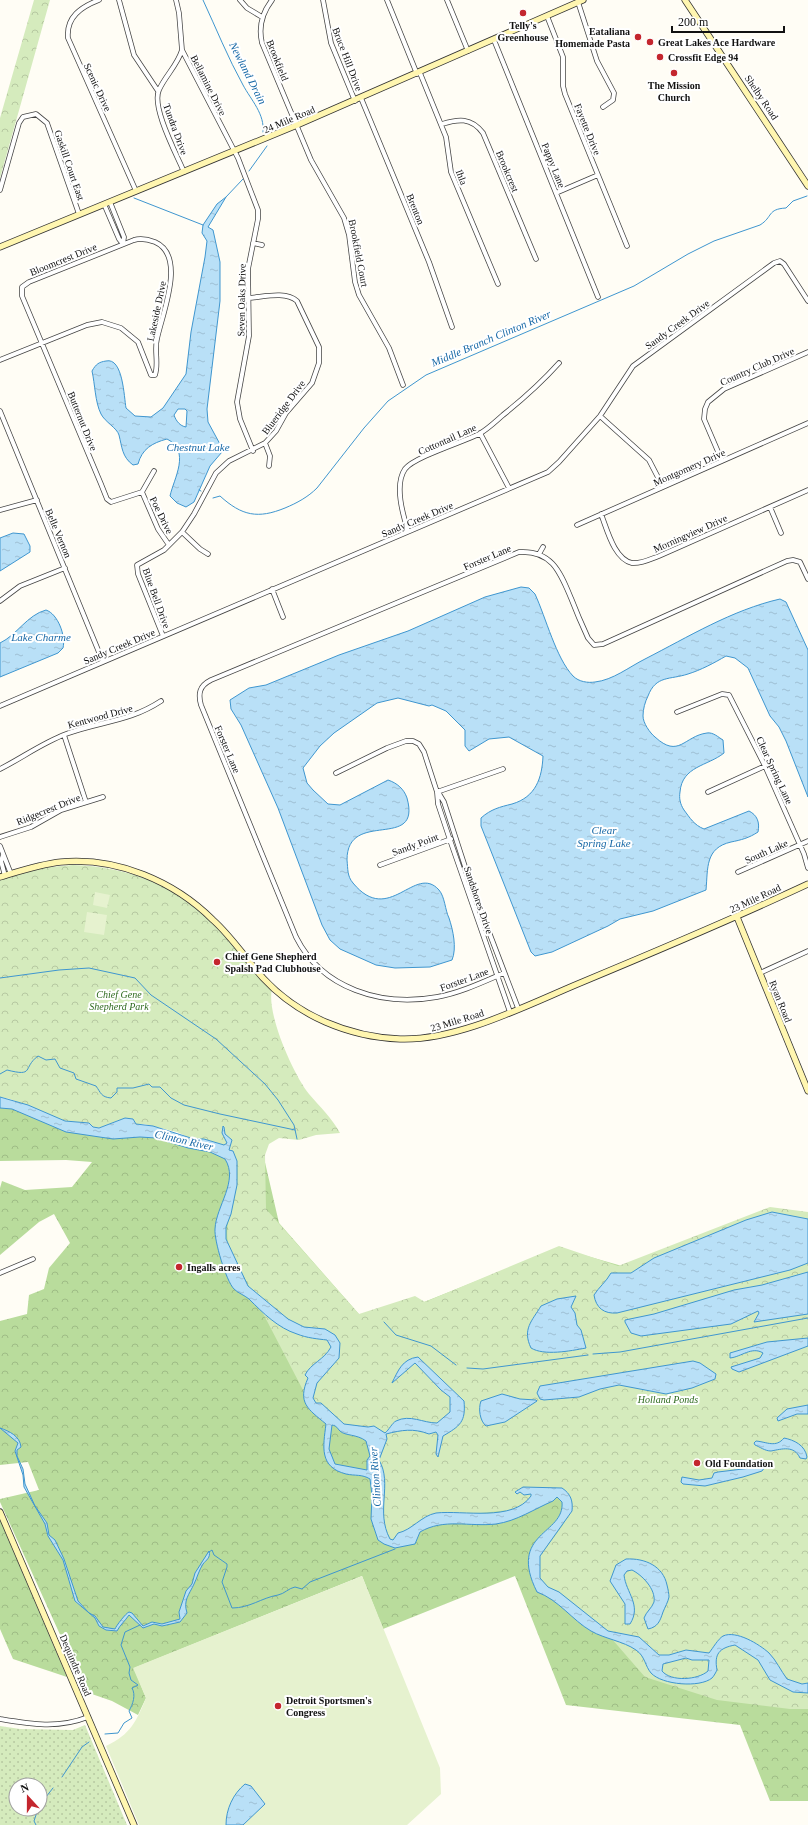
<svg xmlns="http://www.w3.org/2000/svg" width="808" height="1825" font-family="'Times New Roman',serif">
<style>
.grass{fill:url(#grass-dots);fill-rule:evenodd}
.forest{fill:url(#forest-crowns)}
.park{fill:url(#park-crowns)}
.pitch{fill:#e6f2cf}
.water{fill:url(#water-ripples);stroke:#3f96cf;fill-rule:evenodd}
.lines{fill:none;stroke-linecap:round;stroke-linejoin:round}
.stream{stroke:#3f96cf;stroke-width:1}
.street-casing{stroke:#444;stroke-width:5.5}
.secondary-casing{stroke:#333;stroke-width:7}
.street{stroke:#fff;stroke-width:4}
.secondary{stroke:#fff6b0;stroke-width:5.5}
.poi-dot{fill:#c4262e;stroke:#fff;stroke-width:1.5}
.labels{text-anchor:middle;stroke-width:4;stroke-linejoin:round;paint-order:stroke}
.poi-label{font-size:10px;font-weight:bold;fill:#111;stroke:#fff;text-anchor:start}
.street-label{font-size:10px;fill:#111;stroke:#fff}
.park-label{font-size:10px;font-style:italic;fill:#2f6b1f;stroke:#fff}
.water-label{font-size:11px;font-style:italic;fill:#1768a6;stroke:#fff}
</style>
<defs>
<pattern id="grass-dots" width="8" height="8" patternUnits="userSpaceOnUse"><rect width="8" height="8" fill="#d5ebbd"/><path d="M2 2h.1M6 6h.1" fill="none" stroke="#b6c8a1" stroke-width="1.8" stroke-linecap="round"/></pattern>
<pattern id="forest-crowns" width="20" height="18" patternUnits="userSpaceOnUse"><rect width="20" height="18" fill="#b9dc9c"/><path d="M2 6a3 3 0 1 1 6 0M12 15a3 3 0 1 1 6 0" fill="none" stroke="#9ebc85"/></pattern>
<pattern id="park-crowns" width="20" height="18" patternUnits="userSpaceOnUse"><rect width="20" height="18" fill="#d5ebbd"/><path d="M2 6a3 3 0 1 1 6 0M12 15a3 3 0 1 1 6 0" fill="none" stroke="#b6c8a1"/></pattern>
<pattern id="water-ripples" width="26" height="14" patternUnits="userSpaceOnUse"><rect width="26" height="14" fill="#b9e0f7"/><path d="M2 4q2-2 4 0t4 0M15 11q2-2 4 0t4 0" fill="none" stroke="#9ebfd3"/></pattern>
</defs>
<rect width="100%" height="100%" fill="#fffdf5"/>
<path class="grass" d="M85 1725 127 1825H0V1726L20 1729 73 1730ZM16 1785H40V1809H16Z"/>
<path class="forest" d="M0 1103 90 1132 150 1131 214 1149 234 1164 261 1145 279 1223 365 1321 410 1298 424 1302 559 1248 622 1266 808 1214V1801H770L740 1725 566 1705 515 1576 383 1629 362 1576 134 1668 146 1698 138 1715 112 1701 86 1692 0 1502V1499L39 1490 28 1462 0 1465V1321L27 1314 29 1295 44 1289 49 1268 70 1243 54 1214 39 1222 0 1255V1188L2 1181 25 1190 72 1187 92 1162 66 1160 0 1161Z
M0 1520 67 1677 13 1659 0 1629Z"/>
<path class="park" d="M34 0H50L0 178V118Z
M73 865C125 866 176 885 214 922 234 943 253 967 272 989 266 1013 293 1074 309 1094 320 1107 332 1118 340 1133L316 1135 299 1140 279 1138 269 1144 265 1155 266 1209 359 1314 415 1296 425 1302 559 1246 618 1266 770 1207 808 1212V1709H790L717 1700 645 1677 598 1623 559 1592 548 1587 540 1578V1556L563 1525 567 1516 565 1495 509 1510 472 1514H434L421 1520 410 1529 398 1533 393 1540 390 1539 379 1514 373 1435 328 1420 304 1392 230 1250C218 1215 249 1190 233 1151L209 1140H194L177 1132 144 1124H136L133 1119 125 1118 99 1128 93 1127 89 1123 65 1121 10 1099 0 1097V879L39 868Z"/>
<path class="pitch" d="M95 892 110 895 107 908 93 905Z
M87 912 107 915 104 935 84 932Z
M362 1576 440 1768 441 1794 407 1825H139L106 1746C131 1734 136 1722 146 1698L133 1668Z"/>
<path class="water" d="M226 197 208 227 213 230 220 262V301L207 409 208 422 221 446 222 452 210 466 194 502 186 507 177 503 170 496C174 478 191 451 167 439 152 443 142 449 138 464L133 465C122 457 122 447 119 435 117 428 105 422 101 414 95 402 95 384 92 371 96 364 99 362 106 361 123 357 124 397 126 408L135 416 151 417 163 408 186 374 191 332 205 257 207 241 202 233 203 225 217 204ZM178 409H185L187 411 186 427C180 426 176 421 174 415Z
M13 533 24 534 30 546V552L0 571V538Z
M521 587 529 588 535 594C546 618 556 658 573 676 579 682 588 683 595 682 613 680 629 667 645 659 688 637 732 610 780 599L786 602 808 650V797L786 741 779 727 770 716 748 668 735 658 726 656C714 663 701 670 688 674 670 680 656 675 648 696 645 702 643 709 643 716 643 723 650 733 655 737 679 759 684 736 707 733 713 732 718 737 723 740L724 753C708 766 682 766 680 792 679 798 680 804 684 810 690 818 694 825 704 829L749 811C757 815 760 822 758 832 749 838 741 840 731 842 705 848 708 868 706 890L653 911 620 919 608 926 552 952 535 956 531 952 481 826V818C491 809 500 807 512 804 536 797 542 778 543 756L509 737 489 739 469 751 465 746V730L446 711 432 705 429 706 398 698 377 703 334 733 320 746 303 768 307 783 313 790 328 804 340 805 388 780C397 783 404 789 407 798 422 852 347 808 347 860 348 869 347 876 353 883 389 927 415 863 439 890 445 897 445 910 449 918 453 930 457 948 452 960L430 967 395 968 376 965 340 949 330 940 322 925 278 808 241 725 231 709 230 700 249 688 266 685 339 655 408 631 485 597Z
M46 610C58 614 66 636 63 648L58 653 0 677V643C17 635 27 615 46 610Z
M0 1097 28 1105 65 1121 89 1123 93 1127 99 1128 125 1118 133 1119 136 1124 153 1126 194 1139H204L224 1145 227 1143 222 1133 223 1126 224 1127 225 1134 232 1140 229 1150 233 1151 237 1161V1185L231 1214 226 1227V1239L248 1286 288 1319 304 1327 325 1329 335 1335 340 1343 339 1358 317 1383 313 1398 316 1403H321L344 1424 368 1427 374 1426 385 1433C389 1430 392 1423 396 1421 410 1414 423 1423 437 1423L450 1412V1397L441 1390 415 1363 392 1383C398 1371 402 1359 418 1357L464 1401C466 1422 460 1426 443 1436L438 1457 436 1454 438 1435 436 1432 429 1434C413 1428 402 1430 386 1434L387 1439 379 1460C393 1484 375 1511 390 1539L393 1540 398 1533C412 1530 421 1516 436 1513 463 1510 513 1522 531 1496V1494L524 1495 520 1492 517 1494 515 1492 523 1487 562 1488C571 1494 573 1501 572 1511L540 1556V1578L548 1587 559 1592 608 1631 639 1637 659 1655H669L686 1650 709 1653C713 1648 718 1639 723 1636 736 1630 759 1644 769 1653 776 1660 781 1671 787 1679L802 1684 808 1683V1693L793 1692 770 1680 758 1660 735 1645C719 1648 714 1654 717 1670 716 1672 714 1676 712 1678 700 1688 662 1685 651 1673 645 1666 645 1656 636 1650 623 1641 605 1639 591 1631 572 1620 559 1600 537 1592 507 1532 565 1535 562 1502L557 1497 553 1501C534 1509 517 1521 496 1524 469 1527 444 1518 420 1532L415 1544 395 1548 384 1544 378 1540 371 1519 372 1495 370 1479C362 1474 355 1476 346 1474 319 1467 323 1447 326 1424 308 1409 297 1403 308 1378L305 1375C311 1363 324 1360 331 1347L327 1340C318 1339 307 1338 297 1334 278 1328 263 1313 249 1299 244 1295 238 1293 234 1289 226 1281 214 1240 215 1229 216 1206 239 1181 225 1159L210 1152 188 1148 156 1138 140 1137 113 1139 66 1132 12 1109 0 1108ZM332 1425C337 1426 337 1428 340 1431 345 1436 357 1434 366 1441L370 1456 367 1460V1470L335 1464 329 1449ZM686 1658 692 1660H709L708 1671C698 1680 671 1682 662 1671L663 1664Z
M772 1212 808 1219V1263L790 1270 617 1313C604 1314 596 1308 594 1295 599 1287 606 1282 611 1273H631L654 1258 746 1220Z
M808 1272V1314L754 1322 759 1313 758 1311 731 1324 641 1336 631 1333 625 1322V1320L654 1314 734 1290 762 1285Z
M576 1296 571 1307 575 1313 577 1325 581 1330 586 1348C570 1351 544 1356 531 1348 522 1329 532 1321 541 1306L557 1299Z
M808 1338V1346L739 1372 732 1369 731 1367 760 1358 763 1353C752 1346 741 1357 730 1358V1353L767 1342Z
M693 1361 700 1363 716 1374 715 1379 692 1388 666 1394 619 1385 600 1389 579 1397 544 1400 540 1399 537 1393 540 1386Z
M502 1394 520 1399 536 1400 537 1401 505 1422 486 1426C480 1421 478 1409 481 1401Z
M808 1405V1414H797L778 1421 777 1418 787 1409Z
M0 1428C9 1431 20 1436 21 1447L17 1450V1456L23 1469 25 1484 35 1506 47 1523 49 1535 55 1540 64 1559 78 1601 89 1613 95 1616 103 1627 115 1629C116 1626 126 1613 129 1612L132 1613 143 1626 152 1622 162 1624 180 1619 179 1612 186 1591 192 1584 195 1573 209 1551C211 1558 206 1560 203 1564 199 1570 197 1578 194 1584 189 1595 183 1600 187 1613L180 1622 162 1626 154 1624 143 1628 129 1615C125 1621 120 1625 117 1631L106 1630 99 1626 95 1618 75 1601 63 1560 48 1536 45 1524 24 1487 23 1475 15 1451 18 1443Z
M784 1438C794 1440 805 1445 807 1457L806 1459 800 1458C794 1445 782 1449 771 1451 765 1451 760 1447 755 1445L754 1443 756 1441C767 1442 776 1448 784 1438Z
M765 1461 767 1464 762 1471 743 1477 705 1486 683 1484 681 1482 682 1477 699 1480 712 1478 714 1473 718 1472 759 1467Z
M626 1559C645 1558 663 1566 667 1585 668 1589 669 1594 669 1597 668 1602 665 1607 663 1612 660 1621 658 1627 648 1629L644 1618C646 1612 652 1608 654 1602 656 1589 642 1575 632 1570L627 1571 624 1575C626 1593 642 1605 630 1624H625V1604L610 1581 616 1565Z
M245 1784 251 1786 265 1804 243 1825H226C226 1809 233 1794 245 1784Z"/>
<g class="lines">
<path class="stream" d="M203 0C216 28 228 58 243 85 251 100 265 114 263 132
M249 171 267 146
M226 197 243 179
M134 198 203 225
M199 490 201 491
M213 498 220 496C242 516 258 519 285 508 297 503 308 497 317 488L364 428 388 401 426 375 634 286 688 254 714 241 760 225C773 217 767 209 786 208L793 201 807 196
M0 978 59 970 89 968 135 978 151 995 216 1039 265 1084 278 1100 294 1125 297 1139
M0 1074 7 1070C35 1077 22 1068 38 1056L46 1060 55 1059 60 1068 74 1073 76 1079 96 1086C101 1093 101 1097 111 1098L117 1092V1088H133L149 1084 152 1087H160L171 1098 184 1105 220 1114 295 1130
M384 1322 396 1335 431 1346 456 1365
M593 1354 620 1352 808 1318
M467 1368 483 1369 588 1355
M209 1552 212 1550 214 1555 227 1564V1567L222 1582 232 1608C250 1608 261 1598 278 1595 284 1594 289 1588 295 1587L302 1589 310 1582 395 1549
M105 1734 118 1733 124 1723 132 1718 129 1711C133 1704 136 1695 132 1688L138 1685 131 1680 129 1673 130 1667 121 1645 125 1632 140 1625
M62 1777 82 1747 89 1742
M36 1825 34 1821 37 1812 42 1807V1802L53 1788"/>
<g class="street-casing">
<path id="street" d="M99 0C81 7 66 17 68 38L136 191
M119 0 134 55 158 91
M176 0 179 13 182 50 238 158 258 210V219L248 269 249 336 237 402 240 419 253 451
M240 0 247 8 262 17
M272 0C262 13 258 26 262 43L311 160 344 218 349 235 355 282 359 295 389 348 403 385
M323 0 331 43 355 101
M387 0 417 74
M447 0 468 51
M578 2 597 61 614 93 613 100 603 107
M547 16 563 57V86L565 94 627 246
M494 40 598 297
M182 50C177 66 165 76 159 90 151 107 177 155 184 172
M420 73 446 137 451 172 498 284
M361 98 429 262 452 327
M442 124C458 119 471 117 483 133L536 259
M0 190 19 123 23 117 36 114 47 123 79 214
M556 193 598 175
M104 204 119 239 123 244 124 237 110 202
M253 243 262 245
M0 360 87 325 102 322 121 328 138 342 151 375H155C159 364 154 350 157 339 162 314 187 256 155 242 147 239 141 238 134 240L29 282 22 287V296L101 484 107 499 111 502 142 492 154 471
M0 411 103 662
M600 416 649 460 663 487
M480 433 509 488
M265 443 270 456 269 466
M722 461 704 419 705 409 708 402 724 389 808 352
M142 492 158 529 169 545
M770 507 781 533
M0 510 37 500
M601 514C607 529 614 559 632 563 641 564 651 559 659 556L808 490
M577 525 808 423
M408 531C403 515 394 485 405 469 414 457 463 442 479 434 488 429 496 421 503 415 523 399 542 382 559 363
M182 532 200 549 208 554
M539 554 543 547
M272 589 283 617
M0 601 20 586 65 568
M163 636 138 574 137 565 164 550 182 532 194 514 216 473 229 461 265 443 276 431 286 413 312 383 319 363V347L297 301C285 291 264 297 249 298
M0 706 548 472 559 462 600 416 633 366 774 263 780 261 784 264 808 301
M677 712 722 694 729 695 765 766 804 854 808 868
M64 735 86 802
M0 769C22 758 42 743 66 734 101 721 129 722 161 701
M336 773 387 748 406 741H413L419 744 424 752 437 792 438 804 450 840 510 1012
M437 792 503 769
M438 792 444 802 471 885 518 1008
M708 792 765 766
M0 837 31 827 61 810 103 797
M0 846 11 874
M3 855 1 861 5 876
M380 865 451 839
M738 872 808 841
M504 973C483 982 460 993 437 997 382 1007 322 989 296 937L201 705C198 694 199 686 211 680L519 552C552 550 560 572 571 598 576 611 582 625 588 638L594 645 603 644 787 561 793 560 800 562 808 579
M760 973 808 951
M0 1273 33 1259
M0 1719C30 1724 58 1729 88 1717"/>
</g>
<g class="secondary-casing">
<path id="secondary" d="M685 0 808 186
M0 247 297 125 583 0
M0 877C20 871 41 864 61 862 117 857 174 881 213 920 232 937 246 959 263 978 298 1016 349 1037 400 1039 458 1041 527 1005 580 983 657 951 733 919 808 884
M737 917 808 1091
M0 1512 134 1825"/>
</g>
<use href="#street" class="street"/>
<use href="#secondary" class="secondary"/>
</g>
<g class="poi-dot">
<circle cx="523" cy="13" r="4"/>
<circle cx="638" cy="37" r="4"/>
<circle cx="650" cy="42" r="4"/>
<circle cx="660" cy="57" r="4"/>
<circle cx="674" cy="73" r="4"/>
<circle cx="217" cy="962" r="4"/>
<circle cx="179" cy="1267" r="4"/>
<circle cx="697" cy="1463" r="4"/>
<circle cx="278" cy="1706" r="4"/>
</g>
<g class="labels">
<g class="poi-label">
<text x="523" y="29" text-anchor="middle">Telly's<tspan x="523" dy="12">Greenhouse</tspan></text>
<text x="630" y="35" text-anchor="end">Eataliana<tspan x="630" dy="12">Homemade Pasta</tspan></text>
<text x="658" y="46">Great Lakes Ace Hardware</text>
<text x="668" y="61">Crossfit Edge 94</text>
<text x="674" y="89" text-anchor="middle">The Mission<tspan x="674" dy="12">Church</tspan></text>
<text x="225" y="960">Chief Gene Shepherd<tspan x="225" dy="12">Spalsh Pad Clubhouse</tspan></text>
<text x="187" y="1271">Ingalls acres</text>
<text x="705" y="1467">Old Foundation</text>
<text x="286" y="1704">Detroit Sportsmen's<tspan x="286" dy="12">Congress</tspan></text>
</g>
<g class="street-label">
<text transform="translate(348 59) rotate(69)" y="4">Bruce Hill Drive</text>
<text transform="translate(278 60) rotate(68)" y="4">Brookfield</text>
<text transform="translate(209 85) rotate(63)" y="4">Bellamine Drive</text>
<text transform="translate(98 87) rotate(65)" y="4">Scenic Drive</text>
<text transform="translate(762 97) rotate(56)" y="4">Shelby Road</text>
<text transform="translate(289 119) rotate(-23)" y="4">24 Mile Road</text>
<text transform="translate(176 129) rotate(70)" y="4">Tundra Drive</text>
<text transform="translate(588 129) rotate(68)" y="4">Fayette Drive</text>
<text transform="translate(70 165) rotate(71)" y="4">Gaskill Court East</text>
<text transform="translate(554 165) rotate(68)" y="4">Pappy Lane</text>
<text transform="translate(508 171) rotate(67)" y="4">Brookcrest</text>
<text transform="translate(462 177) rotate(69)" y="4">Ihla</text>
<text transform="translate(416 209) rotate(68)" y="4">Brenton</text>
<text transform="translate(359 253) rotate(79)" y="4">Brookfield Court</text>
<text transform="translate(63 259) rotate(-22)" y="4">Bloomcrest Drive</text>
<text transform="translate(241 300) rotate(-89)" y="4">Seven Oaks Drive</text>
<text transform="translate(156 311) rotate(-78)" y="4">Lakeside Drive</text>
<text transform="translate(677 324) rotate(-36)" y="4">Sandy Creek Drive</text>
<text transform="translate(757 366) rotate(-24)" y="4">Country Club Drive</text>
<text transform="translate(283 407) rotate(-53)" y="4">Blueridge Drive</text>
<text transform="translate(83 421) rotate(68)" y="4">Butternut Drive</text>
<text transform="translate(447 439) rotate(-24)" y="4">Cottontail Lane</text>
<text transform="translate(689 467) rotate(-24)" y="4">Montgomery Drive</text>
<text transform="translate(162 515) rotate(64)" y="4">Poe Drive</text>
<text transform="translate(417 519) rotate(-23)" y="4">Sandy Creek Drive</text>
<text transform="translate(59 533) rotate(67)" y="4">Belle Vernon</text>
<text transform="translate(690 533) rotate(-24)" y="4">Morningview Drive</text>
<text transform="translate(487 557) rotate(-23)" y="4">Forster Lane</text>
<text transform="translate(157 598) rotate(70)" y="4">Blue Bell Drive</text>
<text transform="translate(119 646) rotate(-23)" y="4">Sandy Creek Drive</text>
<text transform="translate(100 716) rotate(-15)" y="4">Kentwood Drive</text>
<text transform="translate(228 749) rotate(67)" y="4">Forster Lane</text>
<text transform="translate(775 770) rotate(65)" y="4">Clear Spring Lane</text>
<text transform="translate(48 809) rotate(-22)" y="4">Ridgecrest Drive</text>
<text transform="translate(415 844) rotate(-20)" y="4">Sandy Point</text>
<text transform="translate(766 851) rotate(-24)" y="4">South Lake</text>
<text transform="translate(755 898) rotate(-25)" y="4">23 Mile Road</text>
<text transform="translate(479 900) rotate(71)" y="4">Sandshores Drive</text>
<text transform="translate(464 979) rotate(-20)" y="4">Forster Lane</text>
<text transform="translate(781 1001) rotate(68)" y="4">Ryan Road</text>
<text transform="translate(457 1020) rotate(-17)" y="4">23 Mile Road</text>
<text transform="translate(76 1665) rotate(67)" y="4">Dequindre Road</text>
</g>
<g class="park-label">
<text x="119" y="998">Chief Gene<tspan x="119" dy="12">Shepherd Park</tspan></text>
<text x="668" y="1403">Holland Ponds</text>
</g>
<g class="water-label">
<text transform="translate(248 73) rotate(63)" y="4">Newland Drain</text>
<text transform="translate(491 338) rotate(-23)" y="4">Middle Branch Clinton River</text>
<text x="198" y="451">Chestnut Lake</text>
<text x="41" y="641">Lake Charme</text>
<text x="604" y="834">Clear<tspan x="604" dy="13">Spring Lake</tspan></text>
<text transform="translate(184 1140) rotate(13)" y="4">Clinton River</text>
<text transform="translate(375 1477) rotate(-94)" y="4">Clinton River</text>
</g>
</g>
<g transform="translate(28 1797) rotate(339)"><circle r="19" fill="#ffffff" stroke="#a0a0a0"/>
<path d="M0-3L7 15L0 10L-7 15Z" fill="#c4262e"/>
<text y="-6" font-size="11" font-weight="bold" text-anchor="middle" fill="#111111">N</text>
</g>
<path d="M672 26v6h112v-6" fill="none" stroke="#111111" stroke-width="2"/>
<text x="678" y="26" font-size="12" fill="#111111" stroke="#ffffff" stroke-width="3" paint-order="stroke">200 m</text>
</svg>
